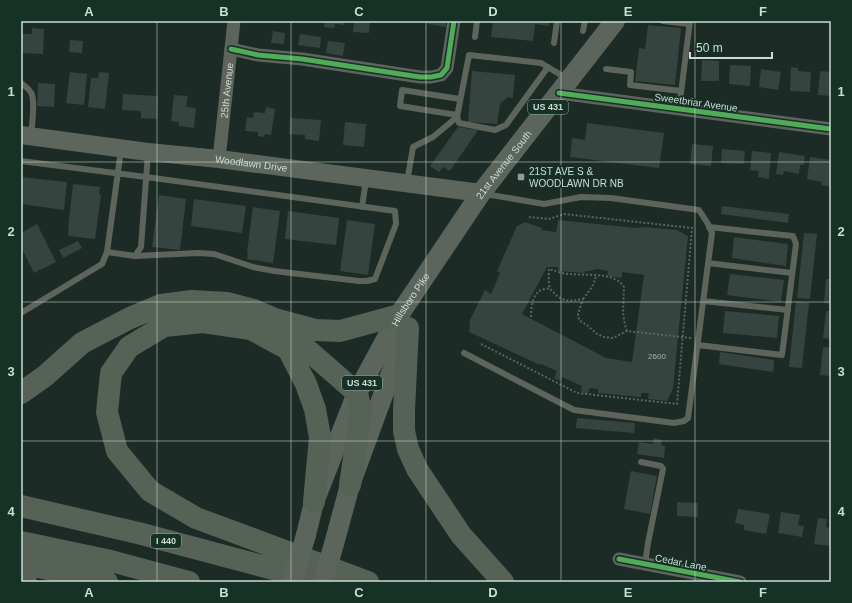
<svg xmlns="http://www.w3.org/2000/svg" width="852" height="603" font-family="Arial,sans-serif">
<style>
.building{fill:#364440;fill-rule:evenodd}
.lines{fill:none;stroke-linecap:round;stroke-linejoin:round}
.path{stroke:#5c645d;stroke-width:2;stroke-dasharray:2 2;stroke-linecap:butt}
.service{stroke:#5d645c;stroke-width:6}
.minor{stroke:#5d645c;stroke-width:13}
.secondary{stroke:#5d665d;stroke-width:18}
.primary{stroke:#5b655b;stroke-width:20}
.motorway{stroke:#576257;stroke-width:22}
.primary-bridge{stroke:#5b655b;stroke-width:20}
.cycleway-casing{stroke:#163126;stroke-width:8}
.cycleway{stroke:#51ab58;stroke-width:5}
.grid{fill:none;stroke:#ccdbd4;stroke-width:1;stroke-opacity:0.55}
.poi-dot{fill:#8e9d97;stroke:#163126;stroke-width:1.5}
.labels{text-anchor:middle;stroke-width:3.5;stroke-linejoin:round;paint-order:stroke}
.number-label{font-size:8px;fill:#a6b5af}
.shield{fill:#163126;stroke:#95a8a0;stroke-width:1}
.shield-label{font-size:9px;font-weight:bold;fill:#ccdbd4}
.street-label{font-size:10px;fill:#ccdbd4;stroke:#163126}
.poi-label{font-size:10px;fill:#ccdbd4;stroke:#163126;text-anchor:start}
.neatline{fill:none;stroke:#ccdbd4;stroke-width:1.5}
.grid-label{font-size:13px;text-anchor:middle;font-weight:bold;fill:#ccdbd4}
</style>
<rect width="100%" height="100%" fill="#1c2b25"/>
<path class="building" d="M325 21H345L344 25 335 24 334 28 324 27Z
M354 21H370L369 33 353 32Z
M429 21H446V27L428 24Z
M493 21H549V26L535 24 533 41 491 37Z
M648 25 681 28 675 85 635 81 639 48 645 49Z
M32 28 44 29 43 54 21 53 22 34H32Z
M273 31 285 33 284 44 271 43Z
M300 34 321 37 320 48 298 45Z
M70 40 83 41 82 53 69 52Z
M328 41 345 43 343 56 326 53Z
M702 60 719 61V81H701Z
M730 65 751 66 750 86 729 84Z
M791 67 798 68V71L811 72 810 92 790 91Z
M761 69 781 72 778 90 759 87Z
M472 71 515 75 513 98 508 97 500 104 497 124 468 122Z
M820 71 831 72V96L818 95Z
M70 72 87 74 84 105 66 103Z
M99 72 109 73 105 109 88 107 91 78H98Z
M38 83 55 84 54 107 37 106Z
M123 94 158 96 157 119 141 118V111L122 110Z
M174 95 188 96 186 107 196 108 194 128 179 126V122L171 121Z
M266 107 275 109 271 135 265 134 264 137 258 136V132L245 131 247 117 253 118 254 112 265 113Z
M290 118 321 120 319 141 305 139V135L289 134Z
M345 122 366 124 364 147 343 145Z
M587 123 664 133 659 168 570 157 572 138 585 140Z
M458 127 478 130 450 171 443 167 439 172 430 166Z
M692 144 713 146 711 166 690 164Z
M722 149 745 151 744 164 721 163Z
M752 151 771 153 769 179 758 177 759 171 750 170Z
M779 152 805 156 804 165H800L799 174 784 171 783 175 776 174Z
M810 157 831 160V187L821 185 822 182 807 179Z
M21 177 67 182 64 210 21 204Z
M73 184 100 187 99 194 101 195 95 239 68 236 69 229H68Z
M159 195 186 199 180 250 152 247Z
M194 199 246 206 242 233 191 226Z
M722 206 789 214 788 223 721 214Z
M253 207 280 211 273 263 247 259 248 253 247 252Z
M288 211 339 218 336 245 285 239Z
M347 220 375 224 368 275 340 271Z
M558 220 636 228 642 227 677 230 688 236 673 388 667 401 648 399 649 393H641V397L598 393V389L590 388 587 395 581 392 582 386 562 377 561 381 554 378 557 371 541 364 540 365 469 332 470 320 485 290 491 294 500 273 497 271 517 226 525 222 542 228 541 230 556 232ZM547 267H558V271L585 273V271H589L597 269 608 271 607 276 622 278V272L644 275 632 362 606 358 522 314Z
M37 224 56 262 34 273 21 247V233Z
M804 233 817 234 810 299 797 298Z
M734 237 788 244 786 266 732 258Z
M78 241 82 248 63 258 59 250Z
M730 274 784 280 781 302 727 295Z
M826 279H831V304L824 303Z
M796 301 809 303 802 368 789 367Z
M725 311 779 316 777 338 723 333Z
M826 311H831V339L823 338Z
M823 347 831 348V376L820 375Z
M720 352 774 360 773 372 719 364Z
M577 418 635 423 634 433 576 428Z
M654 438 662 440 661 445 665 446 664 458 637 454 639 442 653 444Z
M631 471 657 476 650 514 624 509Z
M677 502 698 503V517L677 516Z
M738 509 770 514 766 534 744 530V525L735 523Z
M781 512 800 515 798 525 804 526 802 537 778 533Z
M818 518 827 519 826 527 831 528V546L814 544Z"/>
<g class="lines">
<path class="path" d="M583 299C590 290 594 286 596 275
M531 317C531 309 532 298 538 292 541 289 546 289 550 288
M627 331 625 325 623 313 624 287C614 271 586 276 570 274 563 274 556 271 549 269 549 275 548 283 550 288 551 290 553 292 554 293 564 303 570 301 583 299L578 314 579 320 588 326 597 334 604 337 613 338 627 331 691 338
M481 344 577 393 677 404 692 228 564 214 549 219 529 217"/>
<path class="service" d="M663 21 690 24
M583 31 585 21
M475 37 477 21
M554 43 557 21
M548 67 506 125 495 130 459 123 457 117 469 55 541 63 566 78
M606 69 631 72 630 85 681 91
M21 83C25 86 31 90 32 95 35 105 32 125 31 135
M679 109 690 21
M457 115 400 106 402 90 460 99
M21 161 146 177 395 211 396 224 375 279 367 281H359L274 271 253 267 214 254 198 253 135 256 107 252
M407 182 413 147 433 137 457 117
M362 207 366 180
M135 256 141 247 148 153
M708 263 792 273
M703 301 788 310
M21 313 102 264 107 252 121 150
M698 345 782 355 796 244 793 236 709 227
M464 353 574 410 674 423 684 421 688 418 712 233 708 224 699 210 611 198 581 197 544 204 485 194
M641 462 661 466 663 469 648 543 645 564"/>
<g class="minor">
<path d="M231 49 258 55 302 59 420 77H431L441 75 447 68 454 21"/>
<path d="M559 93 831 129"/>
<path id="s1" d="M219 159 234 21"/>
<path d="M619 559 740 582"/>
</g>
<path class="secondary" id="s2" d="M21 135 148 152 219 159 481 193"/>
<g class="primary">
<path id="s3" d="M306 535 314 502 357 393 399 315 481 193 615 21"/>
<path d="M334 544 350 485 404 338"/>
</g>
<path class="motorway" d="M280 324 310 352 357 393 361 411 350 485
M408 328 404 410V431L408 449 417 469 461 535 503 582
M21 393 45 376 82 343 130 318 161 305 192 301 227 303 254 310 275 319 316 330 340 331 399 315
M314 502 320 437 315 409 306 384 288 349 251 329 203 322 164 326 129 347 111 373 107 412 117 451 150 491 196 518 368 582
M21 506 138 533 281 571 308 582
M21 542 111 561 189 582
M21 563 107 582
M21 581 26 582"/>
<path class="primary-bridge" d="M292 582 306 535
M323 582 334 544"/>
<g class="cycleway-casing">
<path id="cycleway" d="M231 49 258 55 302 59 420 77H431L441 75 447 68 454 21
M559 93 831 129
M619 559 740 582"/>
</g>
<use href="#cycleway" class="cycleway"/>
</g>
<path class="grid" d="M157 21V582M291 21V582M426 21V582M561 21V582M695 21V582M21 162H831M21 302H831M21 441H831"/>
<rect class="poi-dot" x="517" y="173" width="8" height="8" rx="2"/>
<g class="labels">
<g class="number-label">
<text x="657" y="359">2600</text>
</g>
<g class="shield">
<rect x="528" y="100" width="40" height="14" rx="3"/>
<rect x="342" y="376" width="40" height="14" rx="3"/>
<rect x="151" y="534" width="30" height="14" rx="3"/>
</g>
<g class="shield-label">
<text x="548" y="110">US 431</text>
<text x="362" y="386">US 431</text>
<text x="166" y="544">I 440</text>
</g>
<g class="street-label">
<text dy="4" stroke="none"><textPath href="#s1" startOffset="69">25th Avenue</textPath></text>
<text transform="translate(696 102) rotate(8)" y="4">Sweetbriar Avenue</text>
<text dy="4" stroke="none"><textPath href="#s2" startOffset="232">Woodlawn Drive</textPath></text>
<text dy="4" stroke="none"><textPath href="#s3" startOffset="423">21st Avenue South</textPath></text>
<text dy="4" stroke="none"><textPath href="#s3" startOffset="259">Hillsboro Pike</textPath></text>
<text transform="translate(681 562) rotate(11)" y="4">Cedar Lane</text>
</g>
<g class="poi-label">
<text x="529" y="175">21ST AVE S &amp;<tspan x="529" dy="12">WOODLAWN DR NB</tspan></text>
</g>
</g>
<rect width="852" height="603" fill="none" stroke="#163126" stroke-width="44"/>
<path d="M690 52v6h82v-6" fill="none" stroke="#ccdbd4" stroke-width="2"/>
<text x="696" y="52" font-size="12" fill="#ccdbd4" stroke="#163126" stroke-width="3" paint-order="stroke">50 m</text>
<rect x="22" y="22" width="808" height="559" class="neatline"/>
<g class="grid-label">
<text x="89" y="16">A</text>
<text x="224" y="16">B</text>
<text x="359" y="16">C</text>
<text x="493" y="16">D</text>
<text x="628" y="16">E</text>
<text x="763" y="16">F</text>
<text x="11" y="96">1</text>
<text x="841" y="96">1</text>
<text x="11" y="236">2</text>
<text x="841" y="236">2</text>
<text x="11" y="376">3</text>
<text x="841" y="376">3</text>
<text x="11" y="516">4</text>
<text x="841" y="516">4</text>
<text x="89" y="597">A</text>
<text x="224" y="597">B</text>
<text x="359" y="597">C</text>
<text x="493" y="597">D</text>
<text x="628" y="597">E</text>
<text x="763" y="597">F</text>
</g>
</svg>
